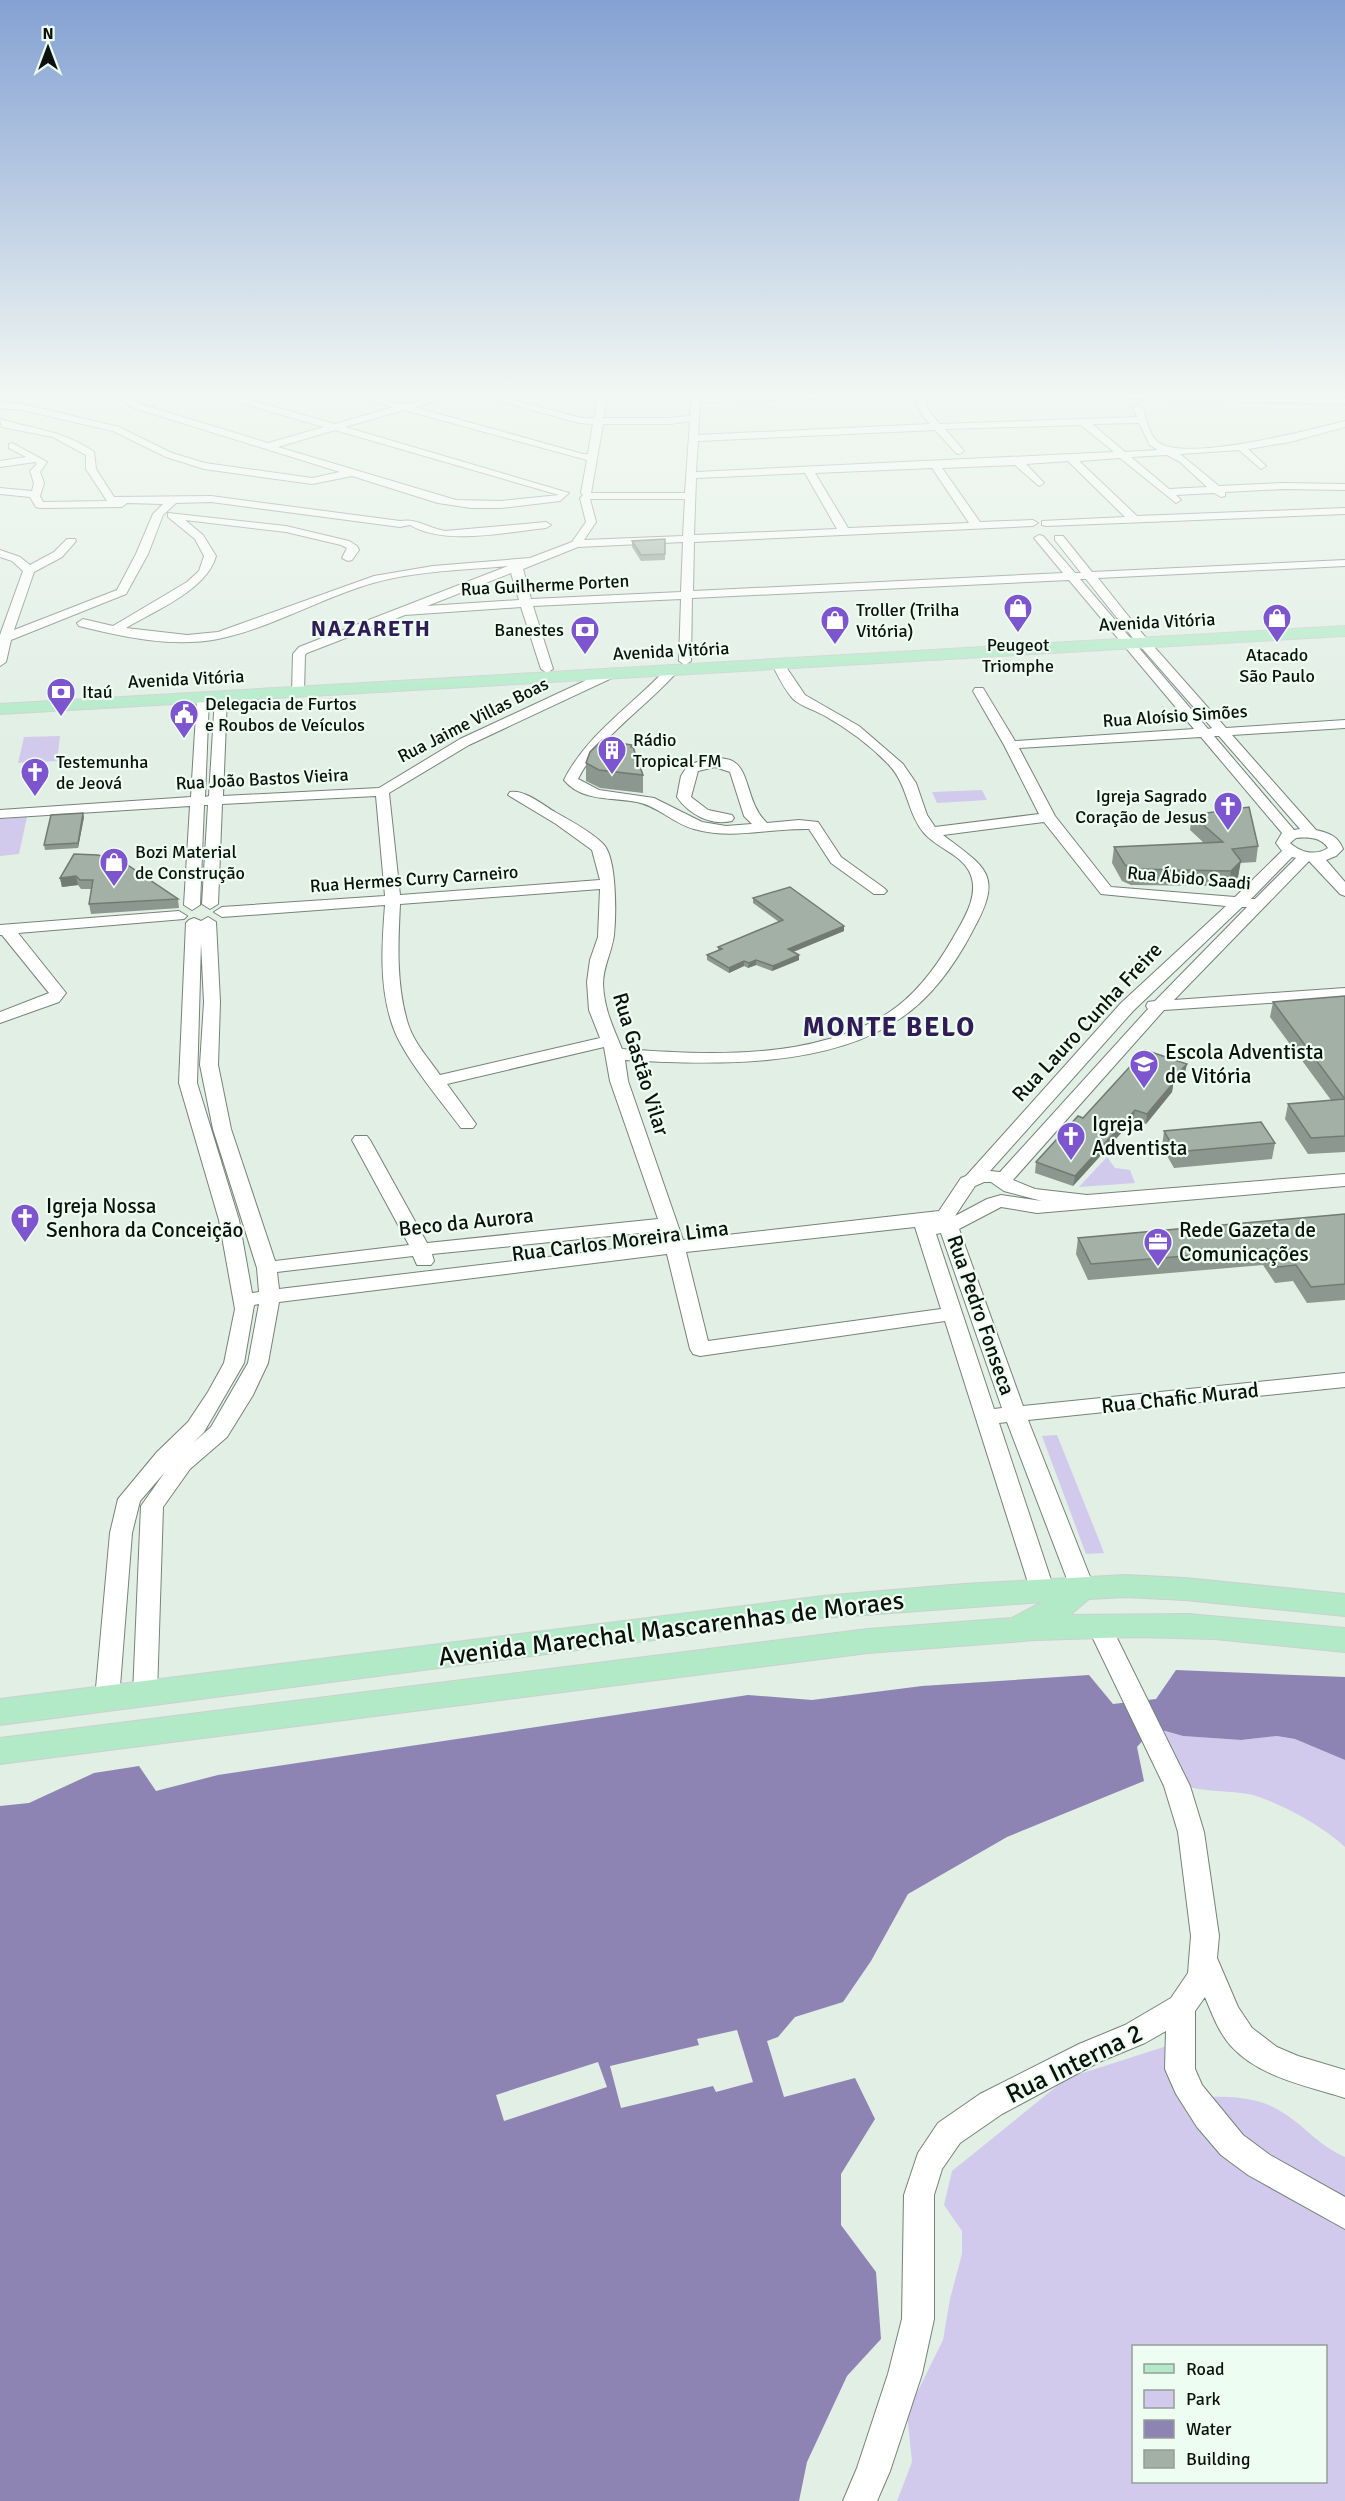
<svg xmlns="http://www.w3.org/2000/svg" width="1345" height="2501" font-family="Signika,sans-serif">
<style>
.green{fill:#d1caec;fill-rule:evenodd}
.water{fill:#8e84b3}
.pier{fill:#e1efe5}
.lines{fill:none;stroke-linecap:round;stroke-linejoin:round}
.minor-casing{stroke:#758379;stroke-width:2}
.major-casing{stroke:#cecfcf;stroke-width:2}
.minor{fill:#fff;fill-rule:evenodd}
.major{fill:#b2eac7;fill-rule:evenodd}
.wall{fill:#8b978f}
.shaded-wall{fill:#717b74}
.building{fill:#a2b0a6;stroke:#717b74;stroke-width:1.5}
.labels{text-anchor:middle;stroke-width:4.5;stroke-linejoin:round;paint-order:stroke}
.far-street-label{font-size:18px;fill:#0c110e;stroke:#eefdf2}
.far-poi-label{font-size:18px;fill:#0c110e;stroke:#eefdf2;text-anchor:start}
.street-label{font-size:21px;fill:#0c110e;stroke:#eefdf2}
.poi-label{font-size:21px;fill:#0c110e;stroke:#eefdf2;text-anchor:start}
.far-district-label{font-size:22px;font-weight:bold;letter-spacing:1.5px;fill:#301d57;stroke:#eefdf2}
.near-street-label{font-size:26px;fill:#0c110e;stroke:#eefdf2}
.district-label{font-size:27px;font-weight:bold;letter-spacing:1.5px;fill:#301d57;stroke:#eefdf2}
</style>
<rect width="100%" height="100%" fill="#e1efe5"/>
<path class="green" d="M60 736 57 761 18 763 24 737Z
M982 790 987 800 937 803 932 792Z
M27 817 19 854 0 856V819Z
M1107 1157 1115 1168 1130 1170 1135 1183 1079 1187Z
M1057 1435 1101 1545 1104 1553 1086 1554 1042 1436Z
M1158 1730 1183 1736 1241 1740 1277 1736 1295 1739 1345 1760V1847C1323 1826 1282 1804 1253 1795 1236 1790 1195 1793 1185 1784 1177 1776 1164 1742 1158 1730Z
M1173 2044 1192 2097C1225 2097 1256 2094 1285 2114 1308 2129 1318 2145 1345 2157V2501H897L912 2462 907 2413 943 2340 950 2299 962 2254V2231L944 2205 952 2171 1067 2078ZM1134 2346H1326V2482H1134Z"/>
<path class="water" d="M1176 1670 1345 1677V1760L1295 1739 1277 1736 1241 1740 1183 1736 1154 1728 1137 1747 1144 1781 1007 1837 908 1894 871 1961 843 2002 795 2017 778 2037 767 2041 784 2097 855 2078 875 2119 841 2174V2225L876 2272 881 2339 847 2376 807 2462 799 2501H0V1806L29 1803 94 1773 139 1766 156 1791 218 1775 748 1695 812 1700 922 1686 1089 1675 1113 1704 1156 1699Z"/>
<path class="pier" d="M737 2030 753 2082 716 2092 713 2086 621 2108 610 2066 699 2045 697 2039Z
M598 2062 607 2087 504 2121 496 2095Z"/>
<g class="lines">
<g class="minor-casing">
<path id="minor" d="M121 393H130L132 399 137 403 268 443 324 427 213 395 212 393H225L335 424 394 407 350 395 349 393C367 393 391 405 405 404 423 402 439 393 457 393L456 395 414 407 583 454H588L593 424 579 423 471 393H485L582 418H594L599 393H608L603 418H670L690 416 692 393H700V396L922 393 931 414 940 424 1137 417 1133 408 1138 405 1143 408C1146 418 1149 435 1158 442 1185 463 1310 430 1345 421V427L1290 442 1248 449 1266 466 1261 469 1239 450 1180 454 1219 486 1282 483 1345 484V490L1282 489 1225 492V496L1221 497 1214 493 1176 495 1181 500 1176 503 1120 458 1079 461 1137 516 1345 508V514L1046 526 1042 525V521L1125 517 1068 461 1026 464 1044 483 1039 486 1015 465 942 468 980 522 1033 520 1038 523 1033 526 694 542 693 591 1063 573 1034 538 1039 535 1043 536 1075 573H1081L1055 540V536H1063L1092 572 1345 560V566L1098 578 1141 632 1226 728 1345 720V728L1232 735 1316 830C1329 833 1338 836 1343 849L1336 856 1326 860 1345 882V896L1340 894 1309 861 1174 1000 1345 988V998L1164 1010 1013 1180 1035 1189 1087 1195 1345 1174V1186L1037 1213 1001 1207 959 1229 1023 1406 1345 1373V1387L1028 1420 1094 1587 1090 1593 1082 1596 1074 1593 1070 1587 1007 1422 999 1423 1054 1589 1050 1595 1042 1598 1034 1595 1030 1589 945 1321 700 1356 693 1354 690 1349 667 1254 279 1302 268 1363 253 1395 227 1437 190 1469 163 1507 157 1694 154 1701 145 1704 136 1701 133 1694 141 1506 165 1472 140 1501 132 1533 119 1699 116 1706 107 1709 98 1706 95 1699 110 1533 118 1499 157 1452 188 1422 208 1392 224 1363 235 1309 219 1220 179 1083 186 923 189 920 194 918 201 921 208 917 216 922 220 1002 218 1065 231 1129 275 1261 409 1245 352 1140 355 1136H367L370 1140 427 1243 658 1219 610 1081 604 1047 447 1084 476 1124 473 1128H461C441 1101 401 1054 392 1024 379 985 382 944 385 905L222 917 214 912 222 907 385 896 376 796 222 804 218 904 210 909 202 904 208 805H204L200 905 192 910 184 905 190 806 0 818V810L191 797 197 698 203 694 209 698 205 797 209 796 215 697 221 693 227 697 223 796 379 788 460 739 606 671H614L616 674 614 677 469 745 389 793 400 895 600 880 592 850 556 824 508 795 510 792C524 789 543 805 555 812 569 820 594 833 604 845 617 860 616 916 614 935 612 952 603 966 603 984 604 1009 613 1027 622 1049 709 1055 812 1061 888 1013 916 995 937 966 953 938 964 919 981 893 969 871 960 854 937 848 924 833 907 813 908 785 889 765 871 746 848 729 825 716 815 710 802 707 793 699 784 689 778 676 772 664L774 661H782L805 695 859 726 903 764 916 783 927 815 935 827 1039 814 1004 745 973 691 975 688H983L1015 741 1194 729 1069 580 692 598 691 661 685 665 679 661 681 599 533 606 553 669 547 673 541 669 521 607 405 615 307 653 305 655 304 692 303 695H293L292 692 293 654 299 647 508 566C463 570 416 571 373 583 320 598 272 628 218 639 173 648 123 637 79 626L77 623 83 619 113 626 187 582 199 571 204 556 195 539 168 517V513L286 526 349 541 357 546 359 550 352 560 348 561 342 558 347 548 341 545 286 532 185 520 203 535 216 556C207 590 154 611 126 628L187 635 218 632 374 576 433 566 530 558 572 542 586 522 580 498 583 495 581 493 587 460 404 410 345 427 569 493 560 501 501 508H471L438 503 352 476 312 484 204 469 166 457 113 431 22 410 0 408V402L22 404 119 427 172 453 205 463 312 478 340 472 131 407 123 400ZM915 396 922 415 930 424 698 435 700 402ZM690 421 685 493H591L603 424H670ZM1139 423 1150 445 1158 450 1125 452 1092 424ZM1081 425 1114 452 696 472 698 441 935 430 956 453 959 454 964 451 945 429ZM335 430 559 495 501 501 456 500 278 447ZM1167 455 1180 462 1207 487 1169 489 1131 457ZM932 468 969 523 848 528 815 473ZM805 473 837 529 694 535 696 478ZM590 499H685L683 536 584 540 596 522ZM683 542 681 592 531 599 523 569 578 547ZM511 573 519 600 427 606ZM1080 579H1086L1133 638 1212 728 1208 729ZM1214 736H1219L1300 829 1294 830ZM1201 737 1282 833 1276 843 1282 851 1235 897 1111 887 1055 816 1019 748ZM1044 822 1101 894 1226 906 1121 1003 966 1176 961 1178 939 1211 683 1240 628 1081 625 1060C710 1065 828 1069 901 1018 932 997 956 963 973 930 1004 874 986 868 943 835ZM1296 838C1308 837 1321 837 1328 848 1316 856 1301 853 1290 843ZM1292 857 1296 858 1255 899H1251ZM600 889 598 937 590 960 587 982 589 1010 600 1038 440 1075C429 1059 414 1043 408 1024 396 985 398 944 400 904ZM1242 907H1247L1155 1001 1148 1002 1146 1006 1148 1009 1000 1172 990 1171 1133 1011ZM201 943 204 1002 200 1065 213 1129 257 1268 259 1292 252 1293 239 1220 197 1083ZM984 1182H991L1004 1191 1042 1201 1001 1195 987 1199 955 1216 975 1186ZM915 1227 941 1309 708 1341 686 1252ZM661 1231 664 1243 279 1289 277 1272 413 1256 417 1265H431L434 1261 432 1254ZM941 1233 1002 1408 994 1409 936 1234ZM259 1304 248 1363 211 1427 193 1443 204 1432 244 1363 254 1305Z
M1095 393 1345 398V404L1134 399 1100 396Z
M0 419C36 430 62 430 94 452L96 469 114 497 211 496 400 521C417 518 428 528 445 531L546 522 551 525 546 528C506 532 444 546 410 525L400 527 211 502 176 503 163 515 148 554 126 594 11 640 6 662 0 666V635L23 571 12 561 0 557V550L20 557 30 565 54 552 67 539H75L76 541 62 557 34 572 14 630 117 590 136 554 153 514 163 504 127 503 122 507 40 508 36 507 30 497 0 494V488L32 491 34 483 30 471 37 464 35 462 0 467V461L26 457 9 448V444L12 443 47 462 40 472 44 483 40 496 43 502 107 501 86 469V455L53 437 2 427Z
M672 666 676 667 678 670 676 673C646 707 598 738 578 779L599 790 654 798 702 822 726 826 752 824 744 816 730 772 715 767 698 771 691 797 708 810 732 815 734 818 732 821C710 826 689 814 677 797L681 776 688 765C761 739 736 794 767 823L799 820 818 822 841 857 884 888 887 891 884 894H874L831 863 809 829C770 828 732 840 694 829 674 824 658 806 637 802 612 797 582 802 564 780 587 734 633 705 668 667Z
M179 911 187 916 184 919 18 933 66 993 59 1002 0 1023V1012L49 993 2 935H0V925Z
M1099 1617 1108 1620 1111 1626 1190 1786 1204 1832 1219 1936 1217 1958 1238 2007 1252 2028 1277 2047 1298 2056 1345 2070V2098C1307 2086 1259 2077 1231 2046 1219 2033 1212 2014 1205 1997L1195 2011V2069L1202 2085 1243 2135 1270 2155 1345 2197V2229L1248 2175 1221 2155 1197 2127 1176 2094 1165 2069 1166 2031 1145 2043 1099 2062 1002 2114 960 2143 942 2169 934 2195V2319L922 2374 890 2471 877 2501H843L857 2468 888 2374 902 2319 904 2195 918 2153 938 2123 980 2094 1079 2044 1125 2025 1171 1998 1188 1973 1191 1936 1178 1832 1164 1786 1087 1626 1090 1620Z"/>
</g>
<g class="major-casing">
<path id="major" d="M1345 626V636L0 714V704Z
M1125 1575 1185 1578 1345 1594V1616L1185 1600 1125 1597 1089 1599 1070 1615 1188 1614 1345 1628V1652L1215 1639 1136 1637 1036 1640 868 1653 0 1764V1738L868 1629 1012 1618 1042 1602 823 1618 0 1725V1699L823 1596 963 1584Z"/>
</g>
<use href="#minor" class="minor"/>
<use href="#major" class="major"/>
</g>
<path class="wall" d="M665 539V560L641 561 632 547V541Z
M632 745 643 775V793L600 788 586 781V763Z
M1192 815 1258 846 1256 862 1240 863 1238 877 1228 886 1131 885 1122 881 1112 863 1114 847 1204 843 1190 830Z
M84 817 78 848 45 850 44 845Z
M74 854 178 899 179 908 91 914 89 904 91 889H81L78 885 62 887 60 878Z
M753 898 844 931 793 952 799 955V960L772 971 756 965 748 968 744 966 729 973 707 960V955L718 950V947L779 922 753 903Z
M1345 996V1152L1308 1154 1285 1119 1288 1104 1331 1100 1270 1017 1273 1002Z
M1185 1073 1173 1085 1172 1092 1146 1124 1133 1120 1073 1186 1035 1173 1036 1162 1083 1118Z
M1164 1131 1275 1143 1272 1159 1174 1168 1162 1147Z
M1345 1214V1300L1307 1303 1293 1281 1275 1283 1263 1265 1088 1280 1076 1254 1078 1238Z"/>
<path class="shaded-wall" d="M83 813 84 817 78 848V843Z
M1241 861 1238 877 1228 886 1231 871Z
M76 876 78 885 62 887 60 878Z
M844 926V931L788 954V949Z
M799 955V960L772 971 773 966Z
M756 960V965L748 968 749 963Z
M744 961V966L729 973V968Z
M1187 1064 1185 1073 1173 1085 1172 1092 1146 1124 1147 1114 1172 1079Z
M1135 1110 1133 1120 1073 1186 1075 1176Z"/>
<path class="building" d="M665 539V554L641 555 632 541Z
M602 740 632 745 631 747H633L643 775 599 770 586 763 590 752Z
M1249 807 1258 846 1232 849 1241 861 1231 871 1133 869 1125 865 1114 847 1223 842 1192 815Z
M83 813 78 843 44 845 51 815Z
M74 854 98 855 126 864 178 899 89 904 93 880H80L76 876 60 878Z
M790 887 844 926 788 949 799 955 773 966 756 960 749 963 744 961 729 968 707 955 722 949 718 947 783 920 753 898Z
M1345 996V1099L1273 1002Z
M1145 1050 1187 1064 1172 1079 1174 1082 1147 1114 1135 1110 1075 1176 1036 1162 1078 1116 1083 1118Z
M1345 1099V1136L1311 1138 1288 1104Z
M1261 1122 1275 1143 1176 1152 1164 1131Z
M1345 1214V1284L1311 1287 1296 1265 1278 1267 1267 1249 1091 1264 1078 1238Z"/>
<linearGradient id="sky" x2="0" y2="1"><stop stop-color="#84a1d3"/><stop offset="0.53" stop-color="#f2f8f3"/><stop offset="1" stop-color="#f2f8f3" stop-opacity="0"/></linearGradient>
<rect width="1345" height="743" fill="url(#sky)"/>
<defs>
<g id="shop-pin" transform="scale(1.5)"><path d="M0 17L-7.5 6A9.5 9.5 0 1 1 7.5 6Z" fill="#7c55cf" stroke="#eefdf2"/><path d="M-5-2.5h2.3a2.7 3.5 0 0 1 5.4 0H5L5.5 6h-11ZM-1.5-2.5h3a1.5 2.3 0 0 0-3 0Z" fill="#fff"/></g>
<g id="bank-pin" transform="scale(1.5)"><path d="M0 17L-7.5 6A9.5 9.5 0 1 1 7.5 6Z" fill="#7c55cf" stroke="#eefdf2"/><path d="M-6-4H6V4H-6ZM0-2.3a2.3 2.3 0 1 0 0 4.6a2.3 2.3 0 1 0 0-4.6Z" fill="#fff"/></g>
<g id="civic-pin" transform="scale(1.5)"><path d="M0 17L-7.5 6A9.5 9.5 0 1 1 7.5 6Z" fill="#7c55cf" stroke="#eefdf2"/><path d="M-.6-6.5H3V-4.5H.6V-3L4-1V1h2V6H-6V1h2V-1L-.6-3ZM-1.2 2.5V6h2.4V2.5Z" fill="#fff"/></g>
<g id="building-pin" transform="scale(1.5)"><path d="M0 17L-7.5 6A9.5 9.5 0 1 1 7.5 6Z" fill="#7c55cf" stroke="#eefdf2"/><path d="M-4-6H4V6H1V3H-1V6H-4ZM-2.5-4.3h1.7v1.8h-1.7ZM.8-4.3h1.7v1.8H.8ZM-2.5-1h1.7V.8h-1.7ZM.8-1h1.7V.8H.8Z" fill="#fff"/></g>
<g id="church-pin" transform="scale(1.5)"><path d="M0 17L-7.5 6A9.5 9.5 0 1 1 7.5 6Z" fill="#7c55cf" stroke="#eefdf2"/><path d="M-1.2-6h2.4v3.5h3.3v2.4h-3.3V6h-2.4V-.1h-3.3v-2.4h3.3Z" fill="#fff"/></g>
<g id="school-pin" transform="scale(1.5)"><path d="M0 17L-7.5 6A9.5 9.5 0 1 1 7.5 6Z" fill="#7c55cf" stroke="#eefdf2"/><path d="M0-5L7-2L0 1L-7-2ZM-4 1L0 2.5L4 1V4Q0 6-4 4Z" fill="#fff"/></g>
<g id="office-pin" transform="scale(1.5)"><path d="M0 17L-7.5 6A9.5 9.5 0 1 1 7.5 6Z" fill="#7c55cf" stroke="#eefdf2"/><path d="M-6-3h4V-5.5h4V-3h4V5H-6ZM-1-4.5V-3h2v-1.5ZM-6 0V1H6V0Z" fill="#fff"/></g>
</defs>
<g fill-rule="evenodd">
<use href="#shop-pin" x="1018" y="608"/>
<use href="#shop-pin" x="1277" y="618"/>
<use href="#shop-pin" x="835" y="620"/>
<use href="#bank-pin" x="585" y="630"/>
<use href="#bank-pin" x="61" y="692"/>
<use href="#civic-pin" x="184" y="714"/>
<use href="#building-pin" x="612" y="750"/>
<use href="#church-pin" x="35" y="772"/>
<use href="#church-pin" x="1228" y="806"/>
<use href="#shop-pin" x="114" y="862"/>
<use href="#school-pin" x="1144" y="1064"/>
<use href="#church-pin" x="1071" y="1136"/>
<use href="#church-pin" x="25" y="1218"/>
<use href="#office-pin" x="1158" y="1242"/>
</g>
<g class="labels">
<g class="far-street-label">
<text transform="translate(545 585) rotate(-3)" y="6">Rua Guilherme Porten</text>
<text transform="translate(1157 622) rotate(-3)" y="6">Avenida Vitória</text>
<text transform="translate(671 651) rotate(-3)" y="6">Avenida Vitória</text>
<text transform="translate(186 679) rotate(-3)" y="6">Avenida Vitória</text>
<text transform="translate(1175 716) rotate(-4)" y="6">Rua Aloísio Simões</text>
<text transform="translate(473 720) rotate(-27)" y="6">Rua Jaime Villas Boas</text>
<text transform="translate(262 779) rotate(-3)" y="6">Rua João Bastos Vieira</text>
<text transform="translate(1189 878) rotate(5)" y="6">Rua Ábido Saadi</text>
<text transform="translate(414 879) rotate(-4)" y="6">Rua Hermes Curry Carneiro</text>
</g>
<g class="far-poi-label">
<text x="856" y="616">Troller (Trilha<tspan x="856" dy="21">Vitória)</tspan></text>
<text x="564" y="636" text-anchor="end">Banestes</text>
<text x="1018" y="651" text-anchor="middle">Peugeot<tspan x="1018" dy="21">Triomphe</tspan></text>
<text x="1277" y="661" text-anchor="middle">Atacado<tspan x="1277" dy="21">São Paulo</tspan></text>
<text x="82" y="698">Itaú</text>
<text x="205" y="710">Delegacia de Furtos<tspan x="205" dy="21">e Roubos de Veículos</tspan></text>
<text x="633" y="746">Rádio<tspan x="633" dy="21">Tropical FM</tspan></text>
<text x="56" y="768">Testemunha<tspan x="56" dy="21">de Jeová</tspan></text>
<text x="1207" y="802" text-anchor="end">Igreja Sagrado<tspan x="1207" dy="21">Coração de Jesus</tspan></text>
<text x="135" y="858">Bozi Material<tspan x="135" dy="21">de Construção</tspan></text>
</g>
<g class="street-label">
<text transform="translate(1087 1022) rotate(-47)" y="7">Rua Lauro Cunha Freire</text>
<text transform="translate(641 1064) rotate(73)" y="7">Rua Gastão Vilar</text>
<text transform="translate(466 1222) rotate(-6)" y="7">Beco da Aurora</text>
<text transform="translate(620 1241) rotate(-7)" y="7">Rua Carlos Moreira Lima</text>
<text transform="translate(981 1315) rotate(71)" y="7">Rua Pedro Fonseca</text>
<text transform="translate(1180 1398) rotate(-6)" y="7">Rua Chafic Murad</text>
</g>
<g class="poi-label">
<text x="1165" y="1059">Escola Adventista<tspan x="1165" dy="24">de Vitória</tspan></text>
<text x="1092" y="1131">Igreja<tspan x="1092" dy="24">Adventista</tspan></text>
<text x="46" y="1213">Igreja Nossa<tspan x="46" dy="24">Senhora da Conceição</tspan></text>
<text x="1179" y="1237">Rede Gazeta de<tspan x="1179" dy="24">Comunicações</tspan></text>
</g>
<g class="far-district-label">
<text x="371" y="636">NAZARETH</text>
</g>
<g class="near-street-label">
<text transform="translate(671 1628) rotate(-7)" y="9">Avenida Marechal Mascarenhas de Moraes</text>
<text transform="translate(1074 2063) rotate(-26)" y="9">Rua Interna 2</text>
</g>
<g class="district-label">
<text x="889" y="1036">MONTE BELO</text>
</g>
</g>
<rect x="1132" y="2345" width="195" height="138" fill="#eefdf2" stroke="#949f97" stroke-width="1.5"/>
<rect x="1144" y="2364" width="30" height="9" fill="#b2eac7" stroke="#949f97" stroke-width="1.5"/>
<text x="1186" y="2375" font-size="18" fill="#0c110e">Road</text>
<rect x="1144" y="2390" width="30" height="18" fill="#d1caec" stroke="#949f97" stroke-width="1.5"/>
<text x="1186" y="2405" font-size="18" fill="#0c110e">Park</text>
<rect x="1144" y="2420" width="30" height="18" fill="#8e84b3" stroke="#949f97" stroke-width="1.5"/>
<text x="1186" y="2435" font-size="18" fill="#0c110e">Water</text>
<rect x="1144" y="2450" width="30" height="18" fill="#a2b0a6" stroke="#949f97" stroke-width="1.5"/>
<text x="1186" y="2465" font-size="18" fill="#0c110e">Building</text>
<g transform="translate(48 48)" stroke="#eefdf2" stroke-width="4.5" paint-order="stroke">
<path d="M0-4.5L10 22L0 15L-10 22Z" fill="#0c110e"/>
<text y="-9" font-size="16" font-weight="bold" text-anchor="middle" fill="#0c110e">N</text>
</g>
</svg>
